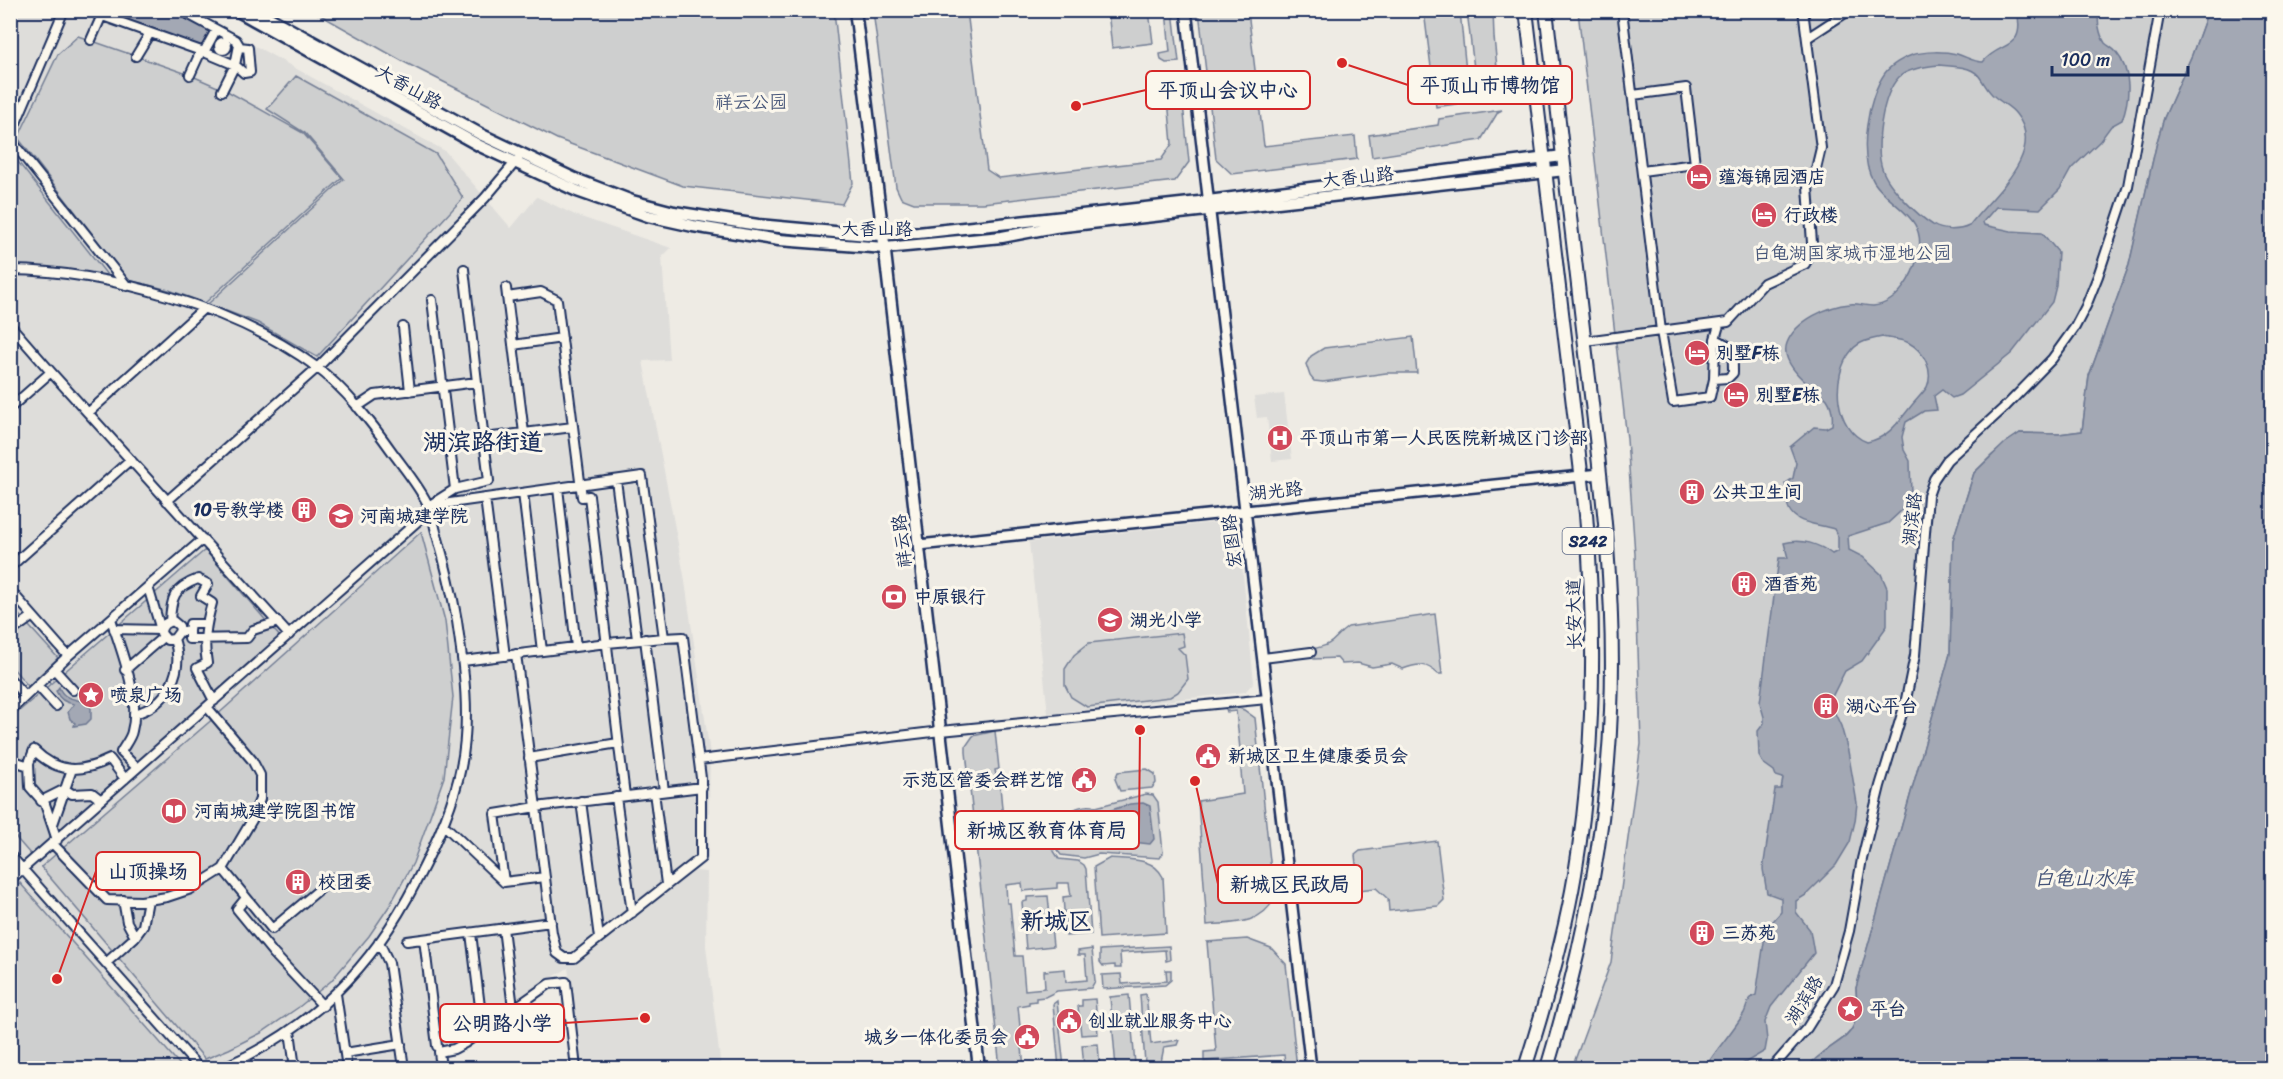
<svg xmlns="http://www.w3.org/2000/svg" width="2283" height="1079" font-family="Sriracha,'LXGW WenKai TC',sans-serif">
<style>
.built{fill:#deddda}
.green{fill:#cecfcf;stroke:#747f96;stroke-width:1.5}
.water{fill:#a3a8b4;stroke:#6d7892;stroke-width:1.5;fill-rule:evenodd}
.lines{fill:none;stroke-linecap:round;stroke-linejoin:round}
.minor-casing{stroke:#1b2f5e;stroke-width:12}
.tertiary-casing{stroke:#1b2f5e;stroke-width:14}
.secondary-casing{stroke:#1b2f5e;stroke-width:15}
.primary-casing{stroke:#1b2f5e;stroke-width:16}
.minor{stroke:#fbf7ec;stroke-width:8}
.tertiary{stroke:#fbf7ec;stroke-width:9}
.secondary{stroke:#fbf7ec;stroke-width:10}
.primary{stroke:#fbf7ec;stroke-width:12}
.labels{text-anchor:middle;stroke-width:6;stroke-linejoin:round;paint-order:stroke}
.shield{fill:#fbf7ec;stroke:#5e6b89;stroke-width:1.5}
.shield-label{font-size:16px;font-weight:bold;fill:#1b2f5e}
.street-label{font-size:18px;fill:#1b2f5e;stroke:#fbf7ec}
.park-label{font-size:18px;fill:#48577a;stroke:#fbf7ec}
.poi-label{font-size:18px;font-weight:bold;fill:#1b2f5e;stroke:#fbf7ec;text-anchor:start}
.water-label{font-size:20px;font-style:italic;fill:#445378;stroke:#fbf7ec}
.district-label{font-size:24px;font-weight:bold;fill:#1b2f5e;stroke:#fbf7ec}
.leader{fill:none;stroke:#d62828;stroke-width:2}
.callout-dot{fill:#d62828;stroke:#fbf7ec;stroke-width:2}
.callout{fill:#fbf7ec;stroke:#d62828;stroke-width:2}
.callout-label{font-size:20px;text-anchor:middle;font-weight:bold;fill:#1b2f5e}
</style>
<rect width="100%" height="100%" fill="#eeebe4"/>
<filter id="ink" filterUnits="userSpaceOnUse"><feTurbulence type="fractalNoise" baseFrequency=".0167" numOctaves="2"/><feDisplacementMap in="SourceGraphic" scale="12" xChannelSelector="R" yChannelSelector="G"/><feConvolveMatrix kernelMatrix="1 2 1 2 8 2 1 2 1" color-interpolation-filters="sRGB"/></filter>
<g filter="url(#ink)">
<path class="built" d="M10 11H192L445 151 511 228 537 197 575 215 671 248 662 257 669 360 643 361 684 575 710 754 708 858 696 871 707 872 706 946 721 1068H582L568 968 535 988 465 1040 448 1047 434 1049 436 1068H11Z
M1284 394 1292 459 1272 461 1267 417 1257 418 1254 397Z
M1220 522 1239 537 1254 682 1245 692 1048 714 1029 542Z"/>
<path class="green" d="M313 11H834L853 183 842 204 683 186 557 139 402 61Z
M873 11H967L987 170 999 178 1161 160 1172 144 1167 88 1181 85 1189 162 1175 181 983 203H914L901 198 896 187Z
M1108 11H1149L1153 43 1112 48Z
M1166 11H1173L1179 62 1166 63 1161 60 1160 54 1170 52Z
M1199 11H1248L1264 146 1355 136 1357 159 1232 174 1216 159Z
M1424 11H1460L1469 102 1436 107Z
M1467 11H1493L1494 37 1500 99 1478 101Z
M1578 11H2208L2192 55 2164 118 2157 142 2129 265 2089 376 2082 431 2059 434 2020 433 1992 455 1974 473 1953 540 1950 654 1856 988C1860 1043 1846 1030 1813 1062L1815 1068H1572L1611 962 1641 744 1635 554 1627 439Z
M78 36 190 75 229 92 303 133 342 178 205 303 169 290 128 280 18 138 58 54Z
M296 76 436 154 463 198 317 357 258 323 208 304 344 179 305 133 267 109Z
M1502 110 1498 112 1481 140 1372 157 1369 135 1438 125 1439 119Z
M10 153H11L108 276 69 270 11 265Z
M1413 337 1417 373H1386L1323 382 1314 381 1310 376 1306 364 1311 356 1324 348Z
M421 532 445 621 453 697 444 777 413 863 390 905 369 936 331 981 299 1007 261 1033 229 1049 205 1059 41 867 215 717Z
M205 550 281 638 31 855 11 832 10 719Z
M10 605 58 658 28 686 11 666Z
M1435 614 1442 674H1438C1426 663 1419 663 1403 669L1392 664 1372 667 1358 663 1342 664 1337 658 1314 659 1312 649C1337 644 1331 639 1348 627Z
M1182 633 1184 646 1178 648 1185 655 1188 679 1178 692 1170 697 1087 707 1071 697 1065 685V669L1074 655 1089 643Z
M1239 708 1244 710 1255 718 1258 747 1240 749 1236 711 1227 712 1226 709Z
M995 731 999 769 995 770 996 775H999L1003 819H1000V824L1027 821 1048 822 1050 845 1059 859 1078 861 1084 865 1086 869 1091 934 1066 936 1063 897 1071 896 1069 883H1057V888L1023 891 1022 883 1006 885 1007 903H1010L1015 956H1022L1025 990 1045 988 1044 971 1065 969 1066 982 1087 980 1085 955H1078V951L1092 949 1095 981 1091 988 1057 991 1045 997 1036 998V1001L1029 1002V1004L1018 1006 1024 1068H1000L966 752V746L973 736Z
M1259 757 1274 899C1261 925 1232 923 1207 925L1198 801 1243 794 1240 760Z
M1147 769 1155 774 1156 783 1152 788 1120 791 1115 779 1118 772Z
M1146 794 1153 795 1158 802 1163 853 1160 858 1099 854 1084 858 1061 855 1053 845 1051 822 1055 819C1068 813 1082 802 1096 807Z
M1437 841 1444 900 1438 906 1389 911 1388 899 1376 888 1359 890 1355 855 1360 851Z
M1110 858C1130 860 1153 857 1163 877L1166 933 1099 938 1094 867Z
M20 883 181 1066 173 1068H11V893Z
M1048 896 1053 946 1026 949 1022 902 1027 901V897Z
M1247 939 1271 948 1286 964 1297 1068H1286L1284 1055 1204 1061V1052L1216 1051 1207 942Z
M1169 946 1170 960 1166 961 1165 950 1120 953 1121 968H1115V965L1103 966 1100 962V950Z
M1166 970H1171V980L1165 985 1103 989 1102 975 1121 974 1122 984 1167 981Z
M1146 994 1151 1044 1179 1040 1177 1045 1164 1047 1160 1067H1173L1116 1068 1110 997 1129 995 1135 1064 1145 1063 1140 995Z
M1095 999 1098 1034 1081 1035 1078 1006H1082V1000Z
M1057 1001 1064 1068H1059L1053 1004Z
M1098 1044 1100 1068 1084 1067 1082 1045Z"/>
<path class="water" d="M102 10 174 11 211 31 204 48Z
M2017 11H2099C2097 20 2099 34 2105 43 2108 46 2113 48 2116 52 2132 71 2130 98 2122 120L2111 126 2100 141 2071 169 2060 189 2040 209 1996 207 1983 222 1984 225 2011 231 2042 233 2058 252 2056 286 2052 302 2012 353 1960 395 1952 398 1942 390 1934 396 1937 410 1924 411 1906 422 1902 437 1904 450 1910 461 1911 493 1901 511 1888 523 1848 536 1849 550 1863 557 1881 574 1887 588V626L1862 661 1845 671 1832 697 1833 709 1841 726 1848 751 1857 803 1855 821 1850 842 1836 865 1806 895 1796 901V912L1810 930 1814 953 1771 1007 1765 1022 1767 1040 1765 1051 1736 1068H1705C1716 1049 1732 1033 1744 1013 1748 1005 1747 998 1756 995L1766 929 1781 912V898L1767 893 1763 869 1775 789H1781L1783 778 1776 776 1774 771 1763 763 1759 756 1758 731 1764 723V717L1760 703 1779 558H1788L1784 543C1801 538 1819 544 1832 554L1838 551V537L1834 529C1817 523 1790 525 1787 502 1786 494 1789 490 1785 484L1793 478 1796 463 1790 447 1814 427 1826 428 1832 425C1833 416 1832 406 1827 399 1824 395 1819 394 1816 391 1803 381 1780 361 1787 343 1796 320 1828 306 1850 304 1858 303 1865 306 1873 306 1898 304 1913 276 1918 255 1928 216 1891 208 1874 182 1857 156 1868 96 1885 73 1891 65 1903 58 1912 55 1925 51 1944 51 1957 54 1967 57 1973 62 1983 62 2000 40 2026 52 2017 11ZM1939 65C1950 66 1970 66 1978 75 1984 82 1987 91 1995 97 2002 103 2011 107 2016 114 2048 153 1990 197 1969 226 1959 231 1942 231 1933 225 1918 216 1889 187 1883 171 1874 149 1882 94 1899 77 1908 69 1927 66 1939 65ZM1882 337C1891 339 1901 339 1909 343 1924 351 1934 371 1927 387 1923 393 1917 399 1912 405 1899 421 1889 438 1867 442 1834 430 1830 375 1852 350 1859 341 1872 339 1882 337Z
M2208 11H2272V1068H1815L1812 1062C1846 1031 1860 1043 1856 988L1950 654 1953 540 1974 473 2005 443 2020 433 2059 434 2082 431 2089 376 2129 265 2157 142 2164 118 2192 55Z
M59 687C65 704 81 695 91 708V719L86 724 74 726 75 723 70 719 68 712 74 704C64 703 59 699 56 691Z
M1143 803 1150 806 1154 839 1150 844 1105 839 1083 843 1070 837 1067 825 1086 814 1102 813 1130 804Z"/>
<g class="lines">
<g class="minor-casing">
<path id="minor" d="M98 10 97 14 204 52 235 65 239 45 236 40 180 10
M1622 10 1661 331 1673 402 1710 397 1714 379 1715 339 1719 325
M1807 38 1850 10
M91 40 102 15
M219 46a4 4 0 1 1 8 0a4 4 0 1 1-8 0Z
M204 52 216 30
M136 56 150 33
M190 75 201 51
M222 91 235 65 244 73 250 72 248 48 239 47
M1633 95 1686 88 1695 164 1642 171
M10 137 64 10
M10 139 127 286
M464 269 477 382
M10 270C108 271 236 308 315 366 346 389 371 422 393 453 404 468 422 490 429 507 433 515 434 526 437 535 445 563 452 592 457 621 464 669 471 718 461 767 453 807 435 846 416 882 372 968 311 1029 222 1068
M506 288 524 433
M507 297 541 292 557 300 582 497 589 496 625 796
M432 300 455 489 433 503
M10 325 51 372 289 635
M403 327 410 391
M1585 341 1728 322 1764 283 1805 264 1811 254 1812 243 1808 187 1816 169 1821 148 1803 10
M513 345 562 338
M1714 379 1728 378 1733 373C1733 354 1734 346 1715 339
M357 407 375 395 477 382 489 481 455 489
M10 408 51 372
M88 413 203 309
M484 438 573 427
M616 480 637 639
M558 488 576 647
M523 493 542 651
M485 498 505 656
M167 501 317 368 485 198 518 159
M10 567 130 460
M10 590 68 656
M111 619C121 650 141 700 132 731 131 738 124 746 121 752L137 768
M170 622C171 597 174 588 198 579L208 584 201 596 212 603C206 624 203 641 207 663L197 668 214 701
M114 629 161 630 148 587
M180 631H189V639L247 638 253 630 278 622
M189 631 190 624H206
M10 635 15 629 33 616
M645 639 664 791
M516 654 536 807 702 787
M1263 658 1311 652
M54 669 73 690
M125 670 163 637
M10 679 25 696
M37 685 56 706
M10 711 68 656 203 539
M134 714C167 706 185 671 174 639L180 631 179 626 173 621C166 622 161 625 161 633L167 640 174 639
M529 758 618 743
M699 760 941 731 1267 699
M10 762H17L29 766
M654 792 666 884
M616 797 632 913
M41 801 65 789 72 794 92 793 101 800
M581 801 599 938
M53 824 72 769
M443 824 504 882 495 814 536 807 552 933 557 953 564 958H574L701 858V778L683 637 664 638
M57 840 45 804 30 787 29 763 34 750C58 774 81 773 110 759L125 779
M52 843 107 900 141 901 167 897 191 889 223 869 252 820 260 799V775L252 760 207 707
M10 855 199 1068
M223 869 272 929 333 878
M10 880 419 520 429 506 642 476 664 638 607 643 463 661
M504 882 545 877
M246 898 237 909 274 954 323 1006
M503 928 512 1000
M471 933 482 1023
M135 937 143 926 148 900
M424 939 437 1046
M407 941 551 922
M379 942 389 963 404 1068
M106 963 135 937 127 922 123 900
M336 994 347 1068
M290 1031 295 1068
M345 1053 401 1044
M245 1057 247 1068
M441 1068 439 1052 454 1049 465 1043 549 984 566 982 576 1068
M1772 1068 1807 1028 1834 985 1849 931 1862 859 1880 786 1905 704 1915 655 1928 496 1934 479 1947 460 2006 406 2052 359 2075 327 2086 306 2098 276 2128 186 2160 10"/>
</g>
<g class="tertiary-casing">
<path id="tertiary" d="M1186 10 1311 1068
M919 545 1600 474"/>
</g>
<g class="secondary-casing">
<path id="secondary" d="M236 10 480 146 577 191 648 216 693 226 779 240 885 248 1002 237 1055 227 1565 170
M255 10 482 135 575 179 632 201 674 212 758 225 867 235 918 233 1208 201 1563 156
M855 10 883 235 979 1068"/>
</g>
<g class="primary-casing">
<path id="primary" d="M1546 10C1560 128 1573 245 1587 362 1601 478 1616 594 1611 710 1607 833 1582 952 1547 1068
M1525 1068C1545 1005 1564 940 1575 874 1595 754 1596 634 1586 514L1526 10"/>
</g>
<use href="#minor" class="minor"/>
<use href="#tertiary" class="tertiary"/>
<use href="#secondary" class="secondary"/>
<use href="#primary" class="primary"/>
</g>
</g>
<defs>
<g id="hotel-disc" transform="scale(1.35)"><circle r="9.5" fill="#d1495b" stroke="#fbf7ec"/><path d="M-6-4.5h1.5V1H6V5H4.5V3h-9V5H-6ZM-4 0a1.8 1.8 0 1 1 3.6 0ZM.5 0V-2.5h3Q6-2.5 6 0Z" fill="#fff"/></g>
<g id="hospital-disc" transform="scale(1.35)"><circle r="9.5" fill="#d1495b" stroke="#fbf7ec"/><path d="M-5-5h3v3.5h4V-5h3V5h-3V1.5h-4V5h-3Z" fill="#fff"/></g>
<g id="building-disc" transform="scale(1.35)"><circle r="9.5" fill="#d1495b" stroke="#fbf7ec"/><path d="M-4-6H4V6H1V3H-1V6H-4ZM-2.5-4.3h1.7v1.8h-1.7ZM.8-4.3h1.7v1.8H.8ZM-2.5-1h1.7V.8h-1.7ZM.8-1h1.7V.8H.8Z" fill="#fff"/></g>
<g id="university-disc" transform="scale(1.35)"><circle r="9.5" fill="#d1495b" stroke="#fbf7ec"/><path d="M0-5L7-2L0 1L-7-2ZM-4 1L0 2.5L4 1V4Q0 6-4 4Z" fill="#fff"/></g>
<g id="bank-disc" transform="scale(1.35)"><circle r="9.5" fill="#d1495b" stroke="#fbf7ec"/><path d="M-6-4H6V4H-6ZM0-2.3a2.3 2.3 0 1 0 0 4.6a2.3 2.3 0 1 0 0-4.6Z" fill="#fff"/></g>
<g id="school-disc" transform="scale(1.35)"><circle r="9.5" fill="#d1495b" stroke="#fbf7ec"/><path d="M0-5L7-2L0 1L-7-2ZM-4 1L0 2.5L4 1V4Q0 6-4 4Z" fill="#fff"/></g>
<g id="sight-disc" transform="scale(1.35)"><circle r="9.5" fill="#d1495b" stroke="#fbf7ec"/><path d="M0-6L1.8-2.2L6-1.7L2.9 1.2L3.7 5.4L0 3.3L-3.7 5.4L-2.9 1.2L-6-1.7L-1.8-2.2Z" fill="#fff"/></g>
<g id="civic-disc" transform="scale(1.35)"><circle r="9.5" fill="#d1495b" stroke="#fbf7ec"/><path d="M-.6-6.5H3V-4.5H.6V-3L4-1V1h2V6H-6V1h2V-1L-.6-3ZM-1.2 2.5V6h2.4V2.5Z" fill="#fff"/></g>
<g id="library-disc" transform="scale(1.35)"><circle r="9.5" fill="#d1495b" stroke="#fbf7ec"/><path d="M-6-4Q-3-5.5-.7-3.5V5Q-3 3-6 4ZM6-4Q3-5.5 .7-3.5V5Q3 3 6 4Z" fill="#fff"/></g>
</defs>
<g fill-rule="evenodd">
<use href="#hotel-disc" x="1699" y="177"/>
<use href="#hotel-disc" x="1764" y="215"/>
<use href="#hotel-disc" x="1697" y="353"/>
<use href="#hotel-disc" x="1736" y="395"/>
<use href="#hospital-disc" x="1280" y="438"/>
<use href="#building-disc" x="1692" y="492"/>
<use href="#building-disc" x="304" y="510"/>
<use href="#university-disc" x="341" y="516"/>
<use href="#building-disc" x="1744" y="584"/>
<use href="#bank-disc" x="894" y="597"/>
<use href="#school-disc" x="1110" y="620"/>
<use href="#sight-disc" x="91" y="695"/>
<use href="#building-disc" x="1826" y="706"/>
<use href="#civic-disc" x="1208" y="756"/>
<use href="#civic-disc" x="1084" y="780"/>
<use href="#library-disc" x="174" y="811"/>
<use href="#building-disc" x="298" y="882"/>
<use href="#building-disc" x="1702" y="933"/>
<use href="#sight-disc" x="1850" y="1009"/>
<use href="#civic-disc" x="1069" y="1021"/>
<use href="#civic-disc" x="1027" y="1037"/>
</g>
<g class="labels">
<rect class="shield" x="1562.5" y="528" width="51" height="26" rx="4.5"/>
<g class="shield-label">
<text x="1588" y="547">S242</text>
</g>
<g class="street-label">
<text transform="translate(409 87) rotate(29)" y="6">大香山路</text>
<text transform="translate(1358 177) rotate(-6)" y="6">大香山路</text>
<text x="877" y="235">大香山路</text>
<text transform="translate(1276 491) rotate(-6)" y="6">湖光路</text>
<text transform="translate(1912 519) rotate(-83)" y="6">湖滨路</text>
<text transform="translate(902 541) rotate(-97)" y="6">祥云路</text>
<text transform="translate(1232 541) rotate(-97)" y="6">宏图路</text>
<text transform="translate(1574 614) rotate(-91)" y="6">长安大道</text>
<text transform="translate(1804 1000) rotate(-58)" y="6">湖滨路</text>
</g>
<g class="park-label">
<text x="751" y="108">祥云公园</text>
<text x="1852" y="259">白龟湖国家城市湿地公园</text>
</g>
<g class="poi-label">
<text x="1718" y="183">蕴海锦园酒店</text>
<text x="1784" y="221">行政楼</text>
<text x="1716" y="359">别墅F栋</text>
<text x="1756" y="401">别墅E栋</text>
<text x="1300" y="444">平顶山市第一人民医院新城区门诊部</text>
<text x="1712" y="498">公共卫生间</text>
<text x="284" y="516" text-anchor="end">10号教学楼</text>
<text x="360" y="522">河南城建学院</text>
<text x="1764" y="590">酒香苑</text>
<text x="914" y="603">中原银行</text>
<text x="1130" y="626">湖光小学</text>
<text x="110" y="701">喷泉广场</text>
<text x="1846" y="712">湖心平台</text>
<text x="1228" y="762">新城区卫生健康委员会</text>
<text x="1064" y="786" text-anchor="end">示范区管委会群艺馆</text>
<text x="194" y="817">河南城建学院图书馆</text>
<text x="318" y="888">校团委</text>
<text x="1722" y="939">三苏苑</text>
<text x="1870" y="1015">平台</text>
<text x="1088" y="1027">创业就业服务中心</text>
<text x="1008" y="1043" text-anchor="end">城乡一体化委员会</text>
</g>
<g class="water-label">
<text x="2084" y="885">白龟山水库</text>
</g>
<g class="district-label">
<text x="483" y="450">湖滨路街道</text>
<text x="1056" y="929">新城区</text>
</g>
</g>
<path class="leader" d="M1342 63L1408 85M1076 106L1146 90M1140 730L1139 830M57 979L96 871M1195 781L1218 884M645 1018L564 1023"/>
<g class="callout-dot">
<circle cx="1342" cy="63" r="6"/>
<circle cx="1076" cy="106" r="6"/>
<circle cx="1140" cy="730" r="6"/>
<circle cx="57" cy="979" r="6"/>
<circle cx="1195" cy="781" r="6"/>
<circle cx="645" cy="1018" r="6"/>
</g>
<g class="callout">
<rect x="1408" y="66" width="164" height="38" rx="6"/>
<rect x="1146" y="71" width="164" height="38" rx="6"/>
<rect x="955" y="811" width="184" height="38" rx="6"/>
<rect x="96" y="852" width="104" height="38" rx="6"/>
<rect x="1218" y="865" width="144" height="38" rx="6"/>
<rect x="440" y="1004" width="124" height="38" rx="6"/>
</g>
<g class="callout-label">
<text x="1490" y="92">平顶山市博物馆</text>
<text x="1228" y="97">平顶山会议中心</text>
<text x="1047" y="837">新城区教育体育局</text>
<text x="148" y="878">山顶操场</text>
<text x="1290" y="891">新城区民政局</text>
<text x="502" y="1030">公明路小学</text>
</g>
<rect width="2283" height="1079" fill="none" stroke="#fbf7ec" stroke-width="36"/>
<rect x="18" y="18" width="2247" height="1043" fill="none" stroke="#1b2f5e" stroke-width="2" filter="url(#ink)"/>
<path d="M2052 66v9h136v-9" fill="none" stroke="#1b2f5e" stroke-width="3"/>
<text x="2061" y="66" font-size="18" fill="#1b2f5e" stroke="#fbf7ec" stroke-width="4.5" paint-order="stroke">100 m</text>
</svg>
